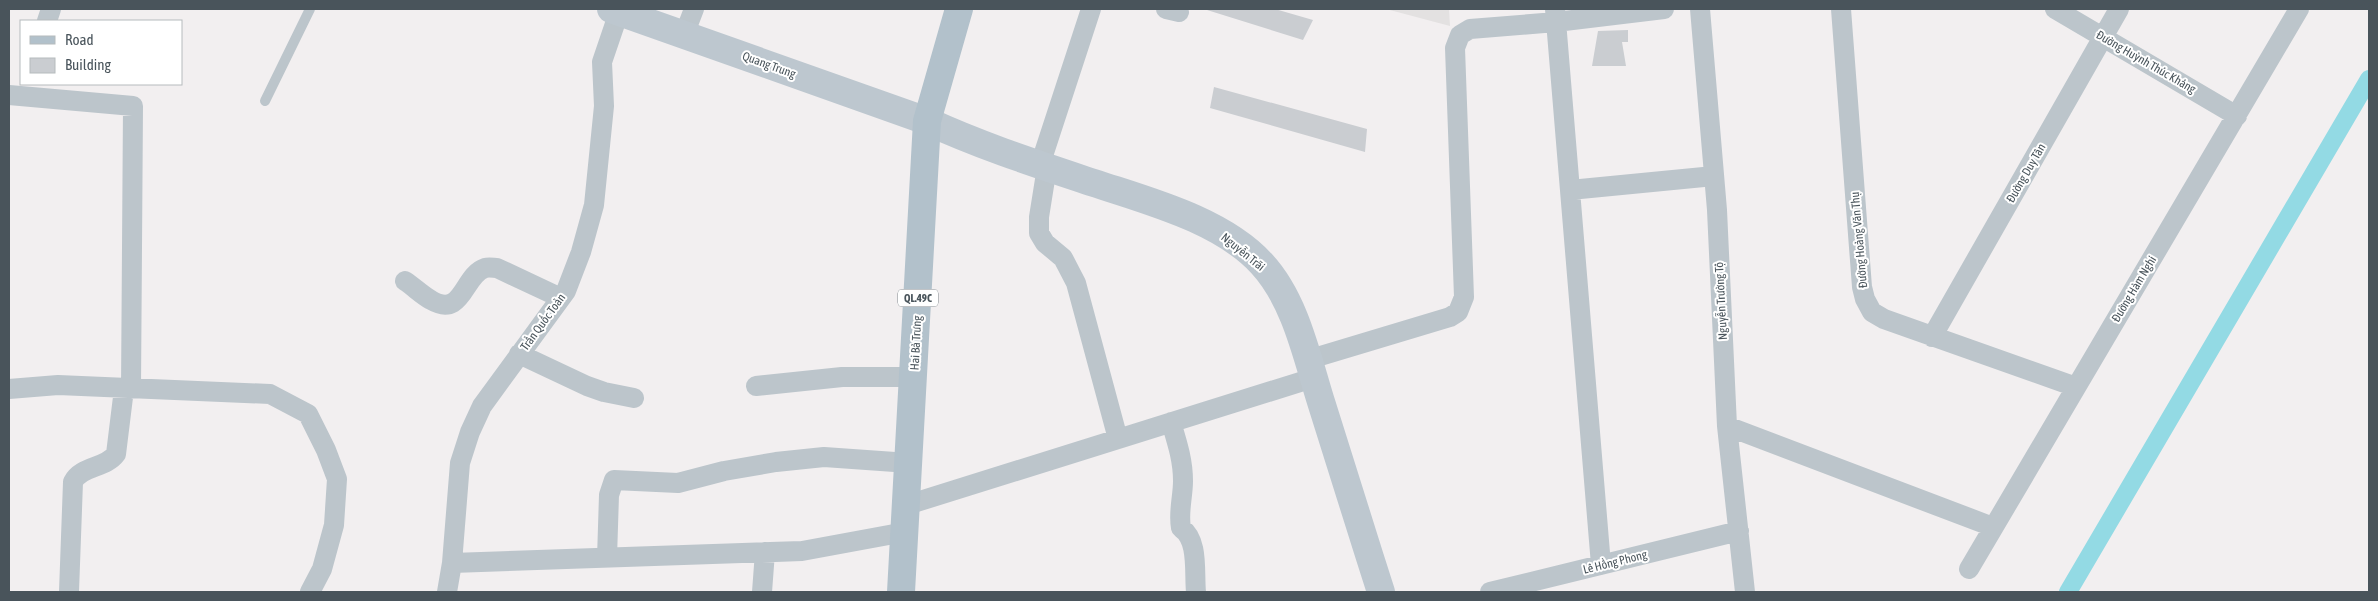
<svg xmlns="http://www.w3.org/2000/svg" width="2378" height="601" font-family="'Asap Condensed',sans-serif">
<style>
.education{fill:#e3e1e1}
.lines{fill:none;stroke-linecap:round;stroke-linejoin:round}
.canal{stroke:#93dae4;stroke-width:18}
.building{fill:#cacdd1}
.lane{stroke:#bcc5cb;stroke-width:10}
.street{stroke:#bcc5cb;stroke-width:20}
.secondary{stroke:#bdc7cf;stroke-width:28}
.primary{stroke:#b2c1cb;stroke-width:28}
.labels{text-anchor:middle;stroke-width:4;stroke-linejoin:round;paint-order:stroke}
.shield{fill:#fff;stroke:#80878c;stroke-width:1}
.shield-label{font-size:11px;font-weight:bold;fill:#49545b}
.street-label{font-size:12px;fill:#49545b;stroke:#fff}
</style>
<rect width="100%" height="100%" fill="#f2eff0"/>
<path class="education" d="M1386 9H1449L1450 26Z"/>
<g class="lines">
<path class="canal" d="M2068 592 2369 79"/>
</g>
<path class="building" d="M1207 9H1275L1313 20 1303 40 1207 10Z
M1628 30V42H1622L1626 66H1592L1598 31Z
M1214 87 1367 129 1365 152 1210 108Z"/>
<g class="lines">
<path class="lane" d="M265 101 310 9"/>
<path class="street" d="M1166 9 1179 12
M1555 9 1601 565
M1700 9 1717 210 1727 426 1745 592
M1841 9 1862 287 1865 299 1872 312 1884 319 2076 387
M2055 9 2237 116
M47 21 51 9
M684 35 694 9
M9 95 133 106 131 389
M1040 165 1091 9
M1047 167 1039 217V233L1045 243 1063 258 1076 283 1118 439
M1570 190 1714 176
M405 281C414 287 422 295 431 300 463 319 463 275 485 268 489 267 494 268 497 268L561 298
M1932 337 2119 9
M519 354 587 386 604 392 634 398
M1307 360 1450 317 1458 312 1464 297 1455 48 1460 35 1470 29 1556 22 1664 9
M756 386 842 377H914
M9 389 58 385 270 394 308 414 326 450 337 479 334 525 322 569 310 592
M1171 422C1177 442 1183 460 1183 481 1183 497 1178 512 1181 528 1199 540 1194 572 1196 592
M1727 426 1993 527
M907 505 1313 378
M607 558 609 495 614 480 678 483 724 471 776 462 824 457 909 463
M452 563 802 551 905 532
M1969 569 2299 9
M69 592 73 482C81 466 106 468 116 454L124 389
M447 592 452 563 460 463 470 432 482 406 566 291 581 252 594 205 604 106 602 62 619 12
M762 592 765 552
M1490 592 1739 531"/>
<path class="secondary" d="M611 9 927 121C981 146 1037 164 1094 183 1148 201 1222 220 1262 264 1296 301 1307 358 1322 405 1342 468 1361 530 1381 592"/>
<path class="primary" d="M901 592 927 121 959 9"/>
</g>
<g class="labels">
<rect class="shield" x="898" y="289.5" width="40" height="17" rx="4"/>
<g class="shield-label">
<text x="918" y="302">QL.49C</text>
</g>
<g class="street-label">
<text transform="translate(2146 62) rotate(30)" y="4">Đường Huỳnh Thúc Kháng</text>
<text transform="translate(769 65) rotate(20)" y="4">Quang Trung</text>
<text transform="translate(2026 173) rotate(-60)" y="4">Đường Duy Tân</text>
<text transform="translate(1859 240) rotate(-95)" y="4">Đường Hoàng Văn Thụ</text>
<text transform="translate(1243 252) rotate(39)" y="4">Nguyễn Trãi</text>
<text transform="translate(2134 289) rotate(-59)" y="4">Đường Hàm Nghi</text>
<text transform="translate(1721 301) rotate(-93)" y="4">Nguyễn Trường Tộ</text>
<text transform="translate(543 322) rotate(-54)" y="4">Trần Quốc Toản</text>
<text transform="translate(916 343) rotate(-87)" y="4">Hai Bà Trưng</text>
<text transform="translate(1615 562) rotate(-14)" y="4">Lê Hồng Phong</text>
</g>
</g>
<rect width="2378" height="601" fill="none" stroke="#49545b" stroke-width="20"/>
<rect x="20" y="20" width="162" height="65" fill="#ffffff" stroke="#b6bbbd"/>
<rect x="30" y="36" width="25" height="8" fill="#b2c1cb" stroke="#b6bbbd"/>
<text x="65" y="45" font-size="15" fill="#49545b">Road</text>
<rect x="30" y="58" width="25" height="15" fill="#cacdd1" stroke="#b6bbbd"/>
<text x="65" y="70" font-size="15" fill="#49545b">Building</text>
</svg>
